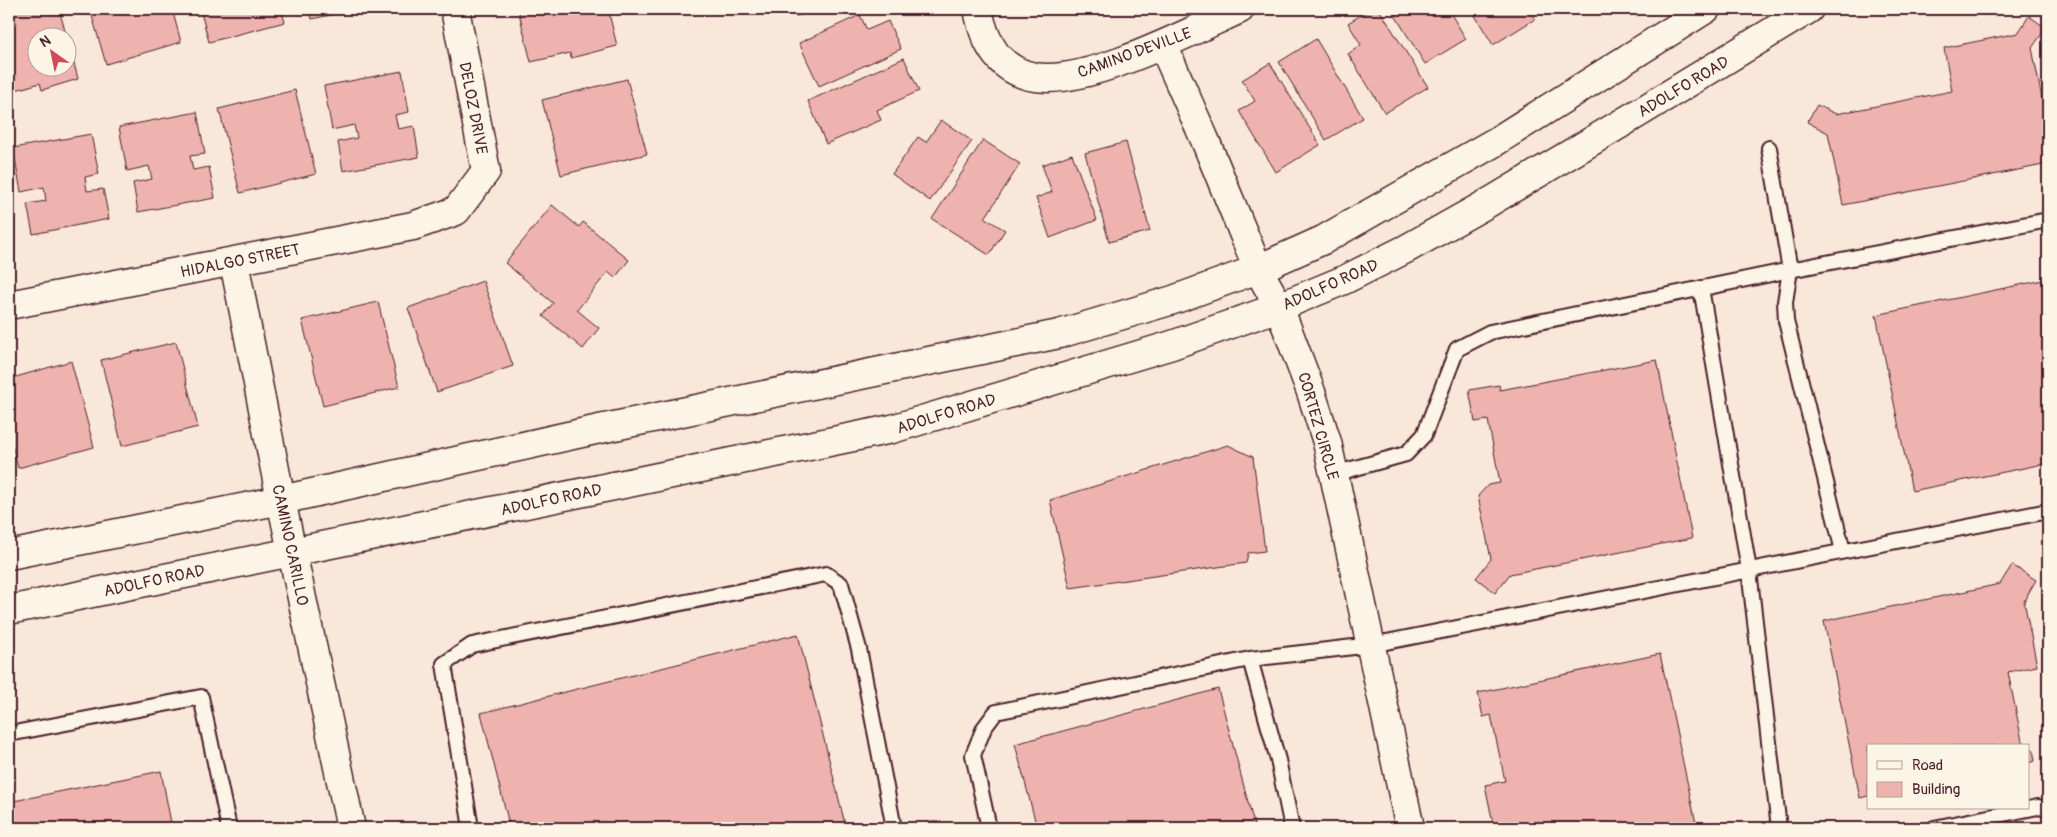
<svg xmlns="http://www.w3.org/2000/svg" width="2057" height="837" font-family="Pangolin,sans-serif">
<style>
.building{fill:#eeb3af;stroke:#4a1f2b}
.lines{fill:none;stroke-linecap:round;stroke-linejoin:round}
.service-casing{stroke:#4a1f2b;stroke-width:18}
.minor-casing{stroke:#4a1f2b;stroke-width:31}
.tertiary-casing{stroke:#4a1f2b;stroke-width:31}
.service{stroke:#fcf5e5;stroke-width:14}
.minor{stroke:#fcf5e5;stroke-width:28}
.tertiary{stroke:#fcf5e5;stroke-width:28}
.labels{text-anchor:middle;stroke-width:4;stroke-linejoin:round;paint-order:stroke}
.street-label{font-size:16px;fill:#4a1f2b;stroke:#fcf5e5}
</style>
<rect width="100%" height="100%" fill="#f9e8da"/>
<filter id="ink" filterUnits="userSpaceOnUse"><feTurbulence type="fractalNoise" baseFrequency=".02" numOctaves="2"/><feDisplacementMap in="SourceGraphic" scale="10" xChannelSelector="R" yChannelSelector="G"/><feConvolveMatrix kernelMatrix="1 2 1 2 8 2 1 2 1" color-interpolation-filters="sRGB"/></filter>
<g filter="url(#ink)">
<path class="building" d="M9 9H59L67 38H38V68H68V40L78 79 42 90 40 83 9 92Z
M90 9H172L181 42 106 64Z
M200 9H281L285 22 209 42Z
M309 9H358L312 19Z
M518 9H608L617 46 571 58 570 53 531 62Z
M794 9H822L796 16Z
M1371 9H1379L1428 87 1385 113 1348 54 1361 45 1348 23Z
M1391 9H1448L1466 39 1425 64Z
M1471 9H1528L1535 19 1493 45Z
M860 15 867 30 888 21 901 49 819 86 799 43Z
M2029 16 2046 28 2032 48 2048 129V164L1843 205 1828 133 1807 122 1817 105 1836 114 1952 91 1944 48 2018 33Z
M1316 39 1363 118 1326 140 1279 62Z
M904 58 919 91 877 110 881 120 826 144 808 101Z
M1270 63 1320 145 1276 172 1239 111 1255 101 1242 80Z
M402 71 409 112 395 115 398 129 414 126 419 157 343 171 338 142 357 138 354 125 332 130 324 86Z
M627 79 647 154 561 175 542 100Z
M295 90 316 174 240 193 219 109Z
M197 112 205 154 190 156 193 170 209 167 215 198 138 212 133 183 152 179 149 166 127 171 119 127Z
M941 120 972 141 930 201 892 174 918 137 926 142Z
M91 134 99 174 85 177 87 191 103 189 109 219 33 234 27 204 46 201 44 187 21 192 13 148Z
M983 140 1020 164 985 218 1005 230 989 255 932 219Z
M1126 142 1150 231 1109 242 1085 153Z
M1072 154 1097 220 1050 238 1036 198 1052 192 1042 165Z
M552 205 579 227 583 222 629 260 615 278 608 272 577 310 599 328 583 349 543 316 553 303 505 263Z
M2048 279V463L1912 491 1876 315Z
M483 281 513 366 437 392 408 308Z
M378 302 399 387 323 406 302 320Z
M176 342 198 427 122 446 101 360Z
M1657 360 1692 538 1510 574 1495 593 1476 578 1491 559 1478 496 1488 485 1500 483 1488 420 1475 422 1469 390 1499 385 1500 390Z
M71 361 94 447 18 468 9 434V379Z
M1228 445 1253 457 1265 551 1248 553 1246 563 1070 588 1050 500Z
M2012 565 2036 580 2024 601 2037 666 2008 672 2023 746H1868V796L1860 798 1824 621 2000 584Z
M798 634 846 828H510L481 713Z
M1660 654 1697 828H1494L1485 785 1505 781 1491 715 1483 717 1478 693Z
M1218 689 1255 828H1037L1015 744Z
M2028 749H2033L2035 761 2028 763Z
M161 771 172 828H9V802Z"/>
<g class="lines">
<g class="service-casing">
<path id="service" d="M1769 148 1790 270 1785 302 1786 321 1843 551
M1701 288 1749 570 1779 828
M1334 474 1406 454 1424 435 1457 349 1490 332 1790 270 2048 220
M1250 659 1278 760 1292 828
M9 734 201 697 229 828
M471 828 444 664 472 645 826 574 841 584 859 649 894 828
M989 828 973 755 984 728 996 712 1250 659 1371 645 2048 511
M1934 828 2038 807 2048 809"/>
</g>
<g class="minor-casing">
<path id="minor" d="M978 9C984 42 999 71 1035 77 1088 86 1191 31 1240 9
M1163 45 1205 140 1258 269 1279 307 1311 392 1327 442 1410 828
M234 262 281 500 351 828
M9 305 413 226 456 211 486 171 455 9"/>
</g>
<g class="tertiary-casing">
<path id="tertiary" d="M9 555 281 500 595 430 1059 334 1173 300 1258 269 1323 240 1495 142 1706 9
M9 610 892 429 1172 345 1279 307 1344 280 1406 249 1488 203 1632 117 1809 9"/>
</g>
<use href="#service" class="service"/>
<use href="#minor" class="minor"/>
<use href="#tertiary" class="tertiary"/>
</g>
</g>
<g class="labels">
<g class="street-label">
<text transform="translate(1134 52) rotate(-20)" y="6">CAMINO DEVILLE</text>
<text transform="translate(1683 86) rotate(-31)" y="6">ADOLFO ROAD</text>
<text transform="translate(474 108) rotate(79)" y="6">DELOZ DRIVE</text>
<text transform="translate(240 260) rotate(-11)" y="6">HIDALGO STREET</text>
<text transform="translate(1330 284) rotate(-24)" y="6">ADOLFO ROAD</text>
<text transform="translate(946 413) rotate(-17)" y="6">ADOLFO ROAD</text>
<text transform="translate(1319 426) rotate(74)" y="6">CORTEZ CIRCLE</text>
<text transform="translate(551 499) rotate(-12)" y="6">ADOLFO ROAD</text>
<text transform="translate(291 545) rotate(78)" y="6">CAMINO CARILLO</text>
<text transform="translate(154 580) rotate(-12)" y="6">ADOLFO ROAD</text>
</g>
</g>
<rect width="2057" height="837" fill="none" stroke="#fcf5e5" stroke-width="30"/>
<rect x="15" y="15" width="2027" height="807" fill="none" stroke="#4a1f2b" stroke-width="2" filter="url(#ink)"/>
<rect x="1867" y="744" width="162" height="65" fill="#fcf5e5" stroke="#b59f9b"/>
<rect x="1877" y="761" width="25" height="8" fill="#fcf5e5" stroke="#b59f9b"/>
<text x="1912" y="770" font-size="15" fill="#4a1f2b">Road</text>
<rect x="1877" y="782" width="25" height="15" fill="#eeb3af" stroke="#b59f9b"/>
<text x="1912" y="794" font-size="15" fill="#4a1f2b">Building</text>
<g transform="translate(52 52) rotate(327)"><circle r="24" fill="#fcf5e5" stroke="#b59f9b"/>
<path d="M0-4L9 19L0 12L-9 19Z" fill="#d1495b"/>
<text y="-8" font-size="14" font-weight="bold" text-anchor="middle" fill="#4a1f2b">N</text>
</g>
</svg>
